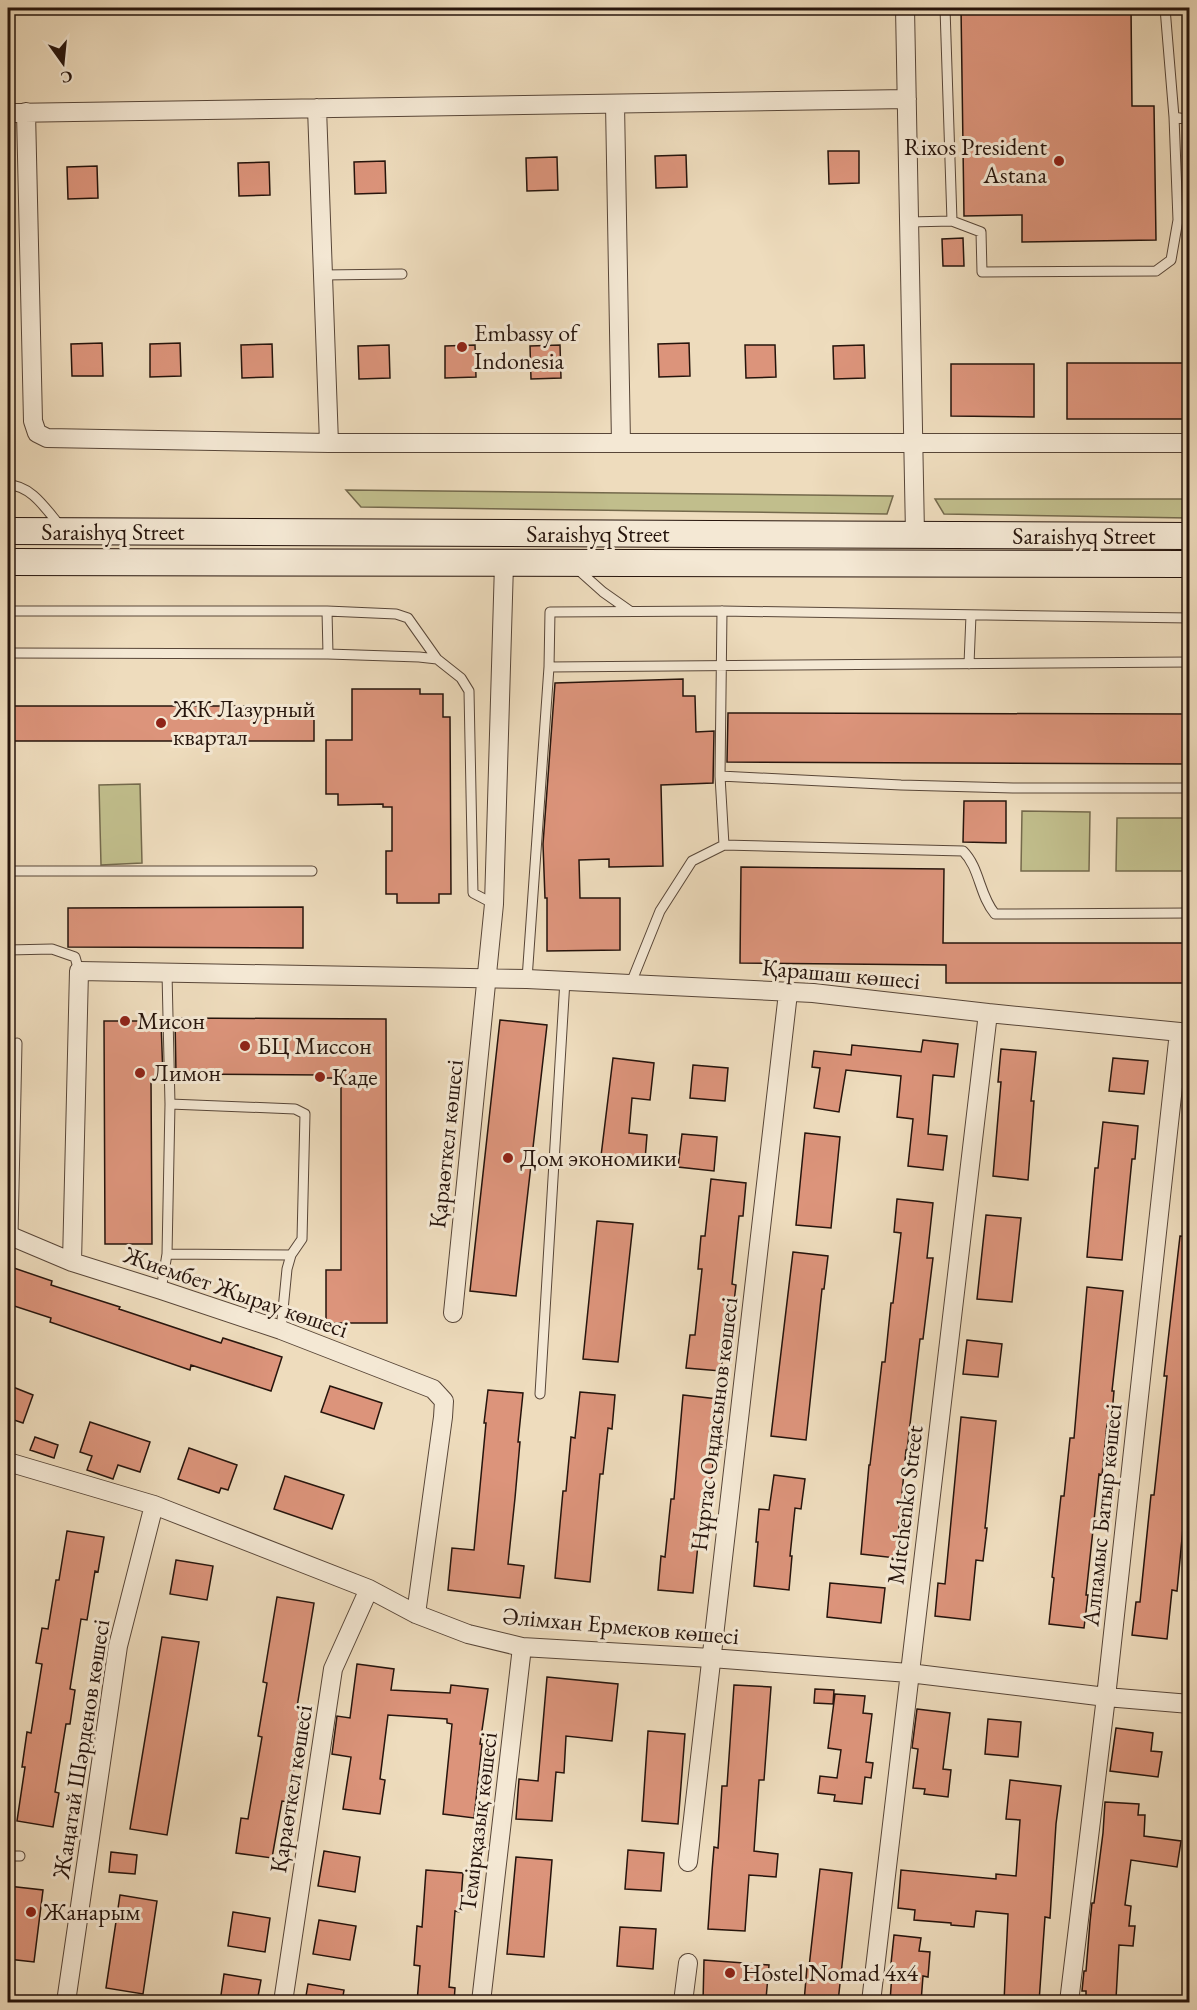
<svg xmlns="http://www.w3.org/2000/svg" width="1197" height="2010" font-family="'EB Garamond',serif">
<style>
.green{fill:#c1be8c;stroke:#74694c;stroke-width:1.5}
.building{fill:#dc947b;stroke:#26140c;stroke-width:1.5}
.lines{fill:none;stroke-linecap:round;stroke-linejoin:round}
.service-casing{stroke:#584638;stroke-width:11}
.minor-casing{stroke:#584638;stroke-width:20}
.secondary-casing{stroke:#26140c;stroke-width:28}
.service{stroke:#f4e8d4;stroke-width:9}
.minor{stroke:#f4e8d4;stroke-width:18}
.secondary{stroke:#f4e8d4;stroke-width:26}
.poi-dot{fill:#8f2418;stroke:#f4e8d4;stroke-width:2}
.labels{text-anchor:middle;stroke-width:6;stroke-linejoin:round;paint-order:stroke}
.poi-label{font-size:24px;fill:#26140c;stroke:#f4e8d4;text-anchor:start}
.street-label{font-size:24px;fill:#26140c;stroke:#f4e8d4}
</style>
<rect width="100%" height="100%" fill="#eedcbd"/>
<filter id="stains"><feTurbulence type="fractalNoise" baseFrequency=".00333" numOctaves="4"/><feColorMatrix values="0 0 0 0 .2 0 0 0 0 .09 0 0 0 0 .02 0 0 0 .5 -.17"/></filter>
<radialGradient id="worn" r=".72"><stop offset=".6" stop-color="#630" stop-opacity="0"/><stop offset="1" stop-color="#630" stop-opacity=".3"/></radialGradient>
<path class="green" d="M346 490 893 496 887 514 361 507Z
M935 499H1189V518L944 514Z
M140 784 142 863 101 865 99 785Z
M1022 811 1090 812 1089 871H1021Z
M1117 818H1189V871H1116Z"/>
<path class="building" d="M961 8H1131L1132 106H1154L1156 240 1022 242V215L964 216Z
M828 151H859V183L829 184Z
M686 155 687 187 656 188 655 156Z
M557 157 558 190 527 191 526 158Z
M385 161 386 193 355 194 354 162Z
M269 162 270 195 239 196 238 163Z
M97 166 98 198 68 199 67 167Z
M963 238 964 266H943L942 239Z
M102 343 103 376H72L71 344Z
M180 343 181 376 150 377V344Z
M689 343 690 376 659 377 658 344Z
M272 344 273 377 242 378 241 345Z
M389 345 390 378 359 379 358 346Z
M475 345 476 377 445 378V346Z
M560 345 561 378 531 379 530 346Z
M745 345H775L776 377 746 378Z
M864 345 865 378 834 379 833 346Z
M1067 363H1190V419H1067Z
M951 364H1034V417L951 416Z
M683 679V696H695L696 732 714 731 713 783 661 785 663 866 609 867V859L579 860 580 898H620V950L547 951V898H545L543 844 555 683Z
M352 689H420V694H443V717H450L451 894H439V903H397V894H386V851H392V807H383V804L338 805V794H326V740H352Z
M8 706H314V741H8Z
M728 713 1190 714V764L727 762Z
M964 801H1006V843L963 842Z
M741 867 944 869 943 943H1190V983H946V965L740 963Z
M303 907V948L68 947V908Z
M175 1018 386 1019 387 1323H326V1270H341V1078H323V1075L176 1074Z
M500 1020 547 1025 516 1296 470 1291Z
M104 1021H161L163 1078H151L152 1244H105Z
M923 1040 958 1044 954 1077 933 1075 928 1134 947 1136 943 1170 908 1166 913 1119 897 1117 901 1076 846 1070 839 1112 814 1108 820 1068 812 1067 814 1051 851 1055 852 1045 921 1052Z
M1001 1049 1036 1052 1031 1101H1034L1028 1180 993 1176 1001 1082H998Z
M613 1058 654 1063 650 1100 632 1098 629 1133 647 1135 645 1160 601 1156Z
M1113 1058 1148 1061 1144 1094 1109 1091Z
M693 1065 728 1068 725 1101 690 1098Z
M1103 1122 1138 1126 1135 1159H1132L1122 1260 1087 1257 1095 1168H1098Z
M805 1133 840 1137 831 1228 796 1225Z
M682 1134 717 1137 714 1171 678 1167Z
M711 1179 746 1183 743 1216H739L732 1284 736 1285 732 1318 727 1317 721 1371 686 1368 690 1335H695L702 1269H698L701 1236H705Z
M897 1199 933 1203 927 1258H933L923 1339H920L907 1450H906L896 1558 861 1554 869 1465H870L882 1362H885L891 1303H893L901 1233 894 1232Z
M986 1215 1021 1218 1012 1302 977 1299Z
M597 1221 633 1224 618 1362 583 1359Z
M1180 1236 1190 1237V1487L1187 1486 1177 1591 1172 1590 1167 1639 1132 1635 1136 1602H1140L1151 1495H1154L1167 1376H1164Z
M793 1252 828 1256 824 1289H822L806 1440 771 1436Z
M8 1266 52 1281 51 1285 120 1307 119 1309 221 1343 223 1338 282 1357 271 1391 191 1365 190 1370 50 1322 51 1318 8 1304Z
M1087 1287 1123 1291 1112 1391H1114L1111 1424H1107L1102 1475 1099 1474 1086 1595H1088L1084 1628 1049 1624 1054 1578 1052 1577 1061 1496H1064L1070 1438H1074Z
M967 1340 1002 1344 998 1377 963 1374Z
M8 1385 33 1395 23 1423 8 1418Z
M330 1386 382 1403 374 1429 321 1412Z
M488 1390 523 1393 518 1442H520L515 1498 508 1564 524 1566 520 1598 448 1590 452 1548 474 1550 486 1423H484Z
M580 1392 615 1395 612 1429 608 1428 603 1474H600L590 1582 555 1578 563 1491H566L571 1437 575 1438Z
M683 1395 718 1399 711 1488H708L703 1536 699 1535 693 1593 658 1590 661 1556 665 1557 671 1499H674Z
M961 1417 996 1421 985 1528H987L983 1561 976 1560 970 1620 935 1616 938 1583 945 1584Z
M90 1422 150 1442 140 1472 118 1465 113 1479 87 1470 92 1456 80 1452Z
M35 1437 58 1445 54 1458 30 1450Z
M189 1448 237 1465 228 1490 221 1488 219 1493 178 1479Z
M774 1475 805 1479 801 1509 795 1508 790 1556H792L789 1590 754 1586 758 1542H756L759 1509 769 1510Z
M285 1476 344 1495 332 1529 274 1509Z
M67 1531 104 1537 98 1572 95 1571 87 1620 81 1619 70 1689 75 1690 70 1724H66L55 1792 59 1793 53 1827 17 1821 25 1767H22L27 1732 31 1733 42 1664 36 1663 42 1628 48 1629 56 1580H59Z
M176 1560 213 1566 207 1600 170 1594Z
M830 1583 885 1588 881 1623 827 1617Z
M277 1597 314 1603 297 1707H301L291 1768H294L288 1802 282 1801 272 1858 236 1853 241 1818 248 1819 262 1737 258 1736 267 1683 263 1682Z
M162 1637 199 1642 167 1835 130 1829Z
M357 1664 394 1669 391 1690 450 1693 451 1685 488 1689 480 1744H482L474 1818 443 1814 452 1724 447 1723V1719L388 1715 380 1779 385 1780 380 1814 343 1809 351 1757 332 1754 337 1716 350 1718Z
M547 1677 618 1684 612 1741 566 1736 564 1773 556 1772 552 1821 516 1819 519 1779 538 1781Z
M734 1685 771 1687 764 1780H759L754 1851 778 1854 776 1877 749 1875 745 1931 708 1929 712 1871 714 1847 718 1848 722 1786H727Z
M815 1689 834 1690 833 1704 814 1703Z
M835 1694 865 1696 863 1713 872 1714 866 1762 873 1763 871 1778 865 1777 862 1804 834 1801 835 1795 818 1793 820 1776 837 1778 841 1750 828 1748Z
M917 1709 950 1713 943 1769 951 1770 948 1797 924 1794 925 1789 913 1788 918 1749 912 1748Z
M988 1719 1021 1722 1018 1757 985 1754Z
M1116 1728 1153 1733 1151 1751 1162 1752 1158 1777 1110 1771Z
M648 1731 685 1734 678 1824 642 1821Z
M1010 1780 1061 1786 1056 1824 1050 1918 1045 1917 1039 2002H1004L1008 1914 976 1911 974 1927 951 1925V1923L914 1920 915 1910 898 1908 901 1870 996 1879V1874L1016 1876 1020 1820 1006 1819Z
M1105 1802 1139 1804 1138 1815H1145L1144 1836 1181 1841 1177 1867 1131 1860 1125 1905 1131 1906 1129 1926H1135L1133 1946 1119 1945 1116 1999 1086 1998V1991H1082L1084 1971H1086L1090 1922 1092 1903H1094L1103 1833Z
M628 1850 664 1853 661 1891 625 1889Z
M324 1851 360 1857 355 1892 318 1886Z
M111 1852 137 1855 135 1874 109 1872Z
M516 1857 552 1860 544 1957 507 1954Z
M820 1869 852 1873 838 2002H804L807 1967H809Z
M426 1870 463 1873 460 1912 455 1911 449 1987 455 1988 454 2002H417L420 1966 414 1965 417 1926 422 1927Z
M8 1886 43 1890 34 1962 8 1959Z
M120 1895 157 1901 143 1994 106 1988Z
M233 1912 270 1918 265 1952 228 1946Z
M319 1920 356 1926 350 1960 313 1954Z
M620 1927 656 1929 653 1969 617 1966Z
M894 1935 921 1938 919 1951 930 1952 928 1977 923 1976 921 2002H890L892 1973H890Z
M704 1960 769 1965 766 1999H762L761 2002H703Z
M224 1974 261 1980 257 2002H220Z
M308 1984 344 1990 342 2002H305Z"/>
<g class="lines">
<g class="service-casing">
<path id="service" d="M945 8 952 221 981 232 982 272 1156 271 1171 260 1178 220 1174 117 1165 8
M1174 117 1190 120
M1178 220 1190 205
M909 222 952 221
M323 275 402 274
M8 485C32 485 47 511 62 528
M575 567 603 592 630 611
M8 611H327L396 614 408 618 437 659
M327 611 328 654
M1190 618 722 611 550 612 549 667 1190 662
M8 653 328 654 419 657 437 659 461 678 469 691 473 893 494 904
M969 664 971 615
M720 776 901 785 1013 788H1190
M724 845 963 851C980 868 979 895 995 914L1190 913
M8 871H312
M8 950 52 949 75 957 79 971
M167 973 170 1104
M527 979 549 667
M631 983 660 911 692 861 724 845 720 776 722 611
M13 1237 17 1043
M167 1254 291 1255
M161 1290 167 1254 170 1104 295 1109 305 1114 302 1239 291 1255 287 1269 281 1330
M540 1394 565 980
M8 1856H20"/>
</g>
<g class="minor-casing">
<path id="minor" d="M905 8 915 534
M615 104 621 443
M317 108 329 443
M26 112 33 421 37 433 47 438 329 443H1190
M8 113 907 99
M8 1235 72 1262 161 1290 281 1330 433 1389 444 1401 443 1417 416 1614
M72 1262 79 971 527 979 813 993 988 1013 1190 1033
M453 1313 494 904 504 564
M8 1462 154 1505 369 1589 416 1614 468 1634 522 1647 711 1658 909 1673 1106 1697 1190 1704
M688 1862 788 993
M66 2002 118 1646 154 1505
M283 2002 333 1669 369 1589
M481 2002 522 1647
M683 2002 688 1963
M871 2002 988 1013
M1069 2002 1106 1697 1179 1032"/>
</g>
<g class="secondary-casing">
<path id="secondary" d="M8 531 1190 536
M8 562 1190 564"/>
</g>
<use href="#service" class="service"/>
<use href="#minor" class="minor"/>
<use href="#secondary" class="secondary"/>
</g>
<g class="poi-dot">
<circle cx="1059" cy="161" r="6"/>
<circle cx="462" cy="347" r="6"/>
<circle cx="161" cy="723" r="6"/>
<circle cx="125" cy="1021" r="6"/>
<circle cx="245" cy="1046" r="6"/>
<circle cx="140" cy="1073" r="6"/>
<circle cx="320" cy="1077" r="6"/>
<circle cx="508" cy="1158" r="6"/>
<circle cx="31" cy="1912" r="6"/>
<circle cx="730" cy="1973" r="6"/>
</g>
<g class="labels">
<g class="poi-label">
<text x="1047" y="155" text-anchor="end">Rixos President<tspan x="1047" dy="28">Astana</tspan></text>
<text x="474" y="341">Embassy of<tspan x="474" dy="28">Indonesia</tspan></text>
<text x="173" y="717">ЖК Лазурный<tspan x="173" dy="28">квартал</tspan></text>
<text x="137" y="1029">Мисон</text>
<text x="257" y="1054">БЦ Миссон</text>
<text x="152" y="1081">Лимон</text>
<text x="332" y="1085">Каде</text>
<text x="520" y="1166">Дом экономики</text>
<text x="43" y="1920">Жанарым</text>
<text x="742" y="1981">Hostel Nomad 4x4</text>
</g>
<g class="street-label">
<text x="113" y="540">Saraishyq Street</text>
<text x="598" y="542">Saraishyq Street</text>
<text x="1084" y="544">Saraishyq Street</text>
<text transform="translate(841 974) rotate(5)" y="8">Қарашаш көшесі</text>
<text transform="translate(446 1144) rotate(-84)" y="8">Қараөткел көшесі</text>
<text transform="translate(236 1292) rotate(19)" y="8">Жиембет Жырау көшесі</text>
<text transform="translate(714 1424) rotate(-83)" y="8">Нұртас Оңдасынов көшесі</text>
<text transform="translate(905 1505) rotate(-83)" y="8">Mitchenko Street</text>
<text transform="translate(1102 1515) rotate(-84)" y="8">Алпамыс Батыр көшесі</text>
<text transform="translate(621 1626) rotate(5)" y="8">Әлімхан Ермеков көшесі</text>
<text transform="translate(81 1749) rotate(-81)" y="8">Жаңатай Шәрденов көшесі</text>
<text transform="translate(291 1789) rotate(-81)" y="8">Қараөткел көшесі</text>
<text transform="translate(478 1822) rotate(-83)" y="8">Темірқазық көшесі</text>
</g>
</g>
<rect width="1197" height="2010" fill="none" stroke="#eedcbd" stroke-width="30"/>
<rect x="9" y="9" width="1179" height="1992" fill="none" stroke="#26140c" stroke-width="3"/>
<rect x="15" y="15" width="1167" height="1980" fill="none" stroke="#26140c" stroke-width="1.5"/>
<g transform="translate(63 63) rotate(165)" stroke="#f4e8d4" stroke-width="4.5" paint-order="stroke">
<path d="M0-4.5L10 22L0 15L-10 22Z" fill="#26140c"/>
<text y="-9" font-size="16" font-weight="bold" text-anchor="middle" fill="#26140c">С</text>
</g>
<rect width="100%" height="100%" filter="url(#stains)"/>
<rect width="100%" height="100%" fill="url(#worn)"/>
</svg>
